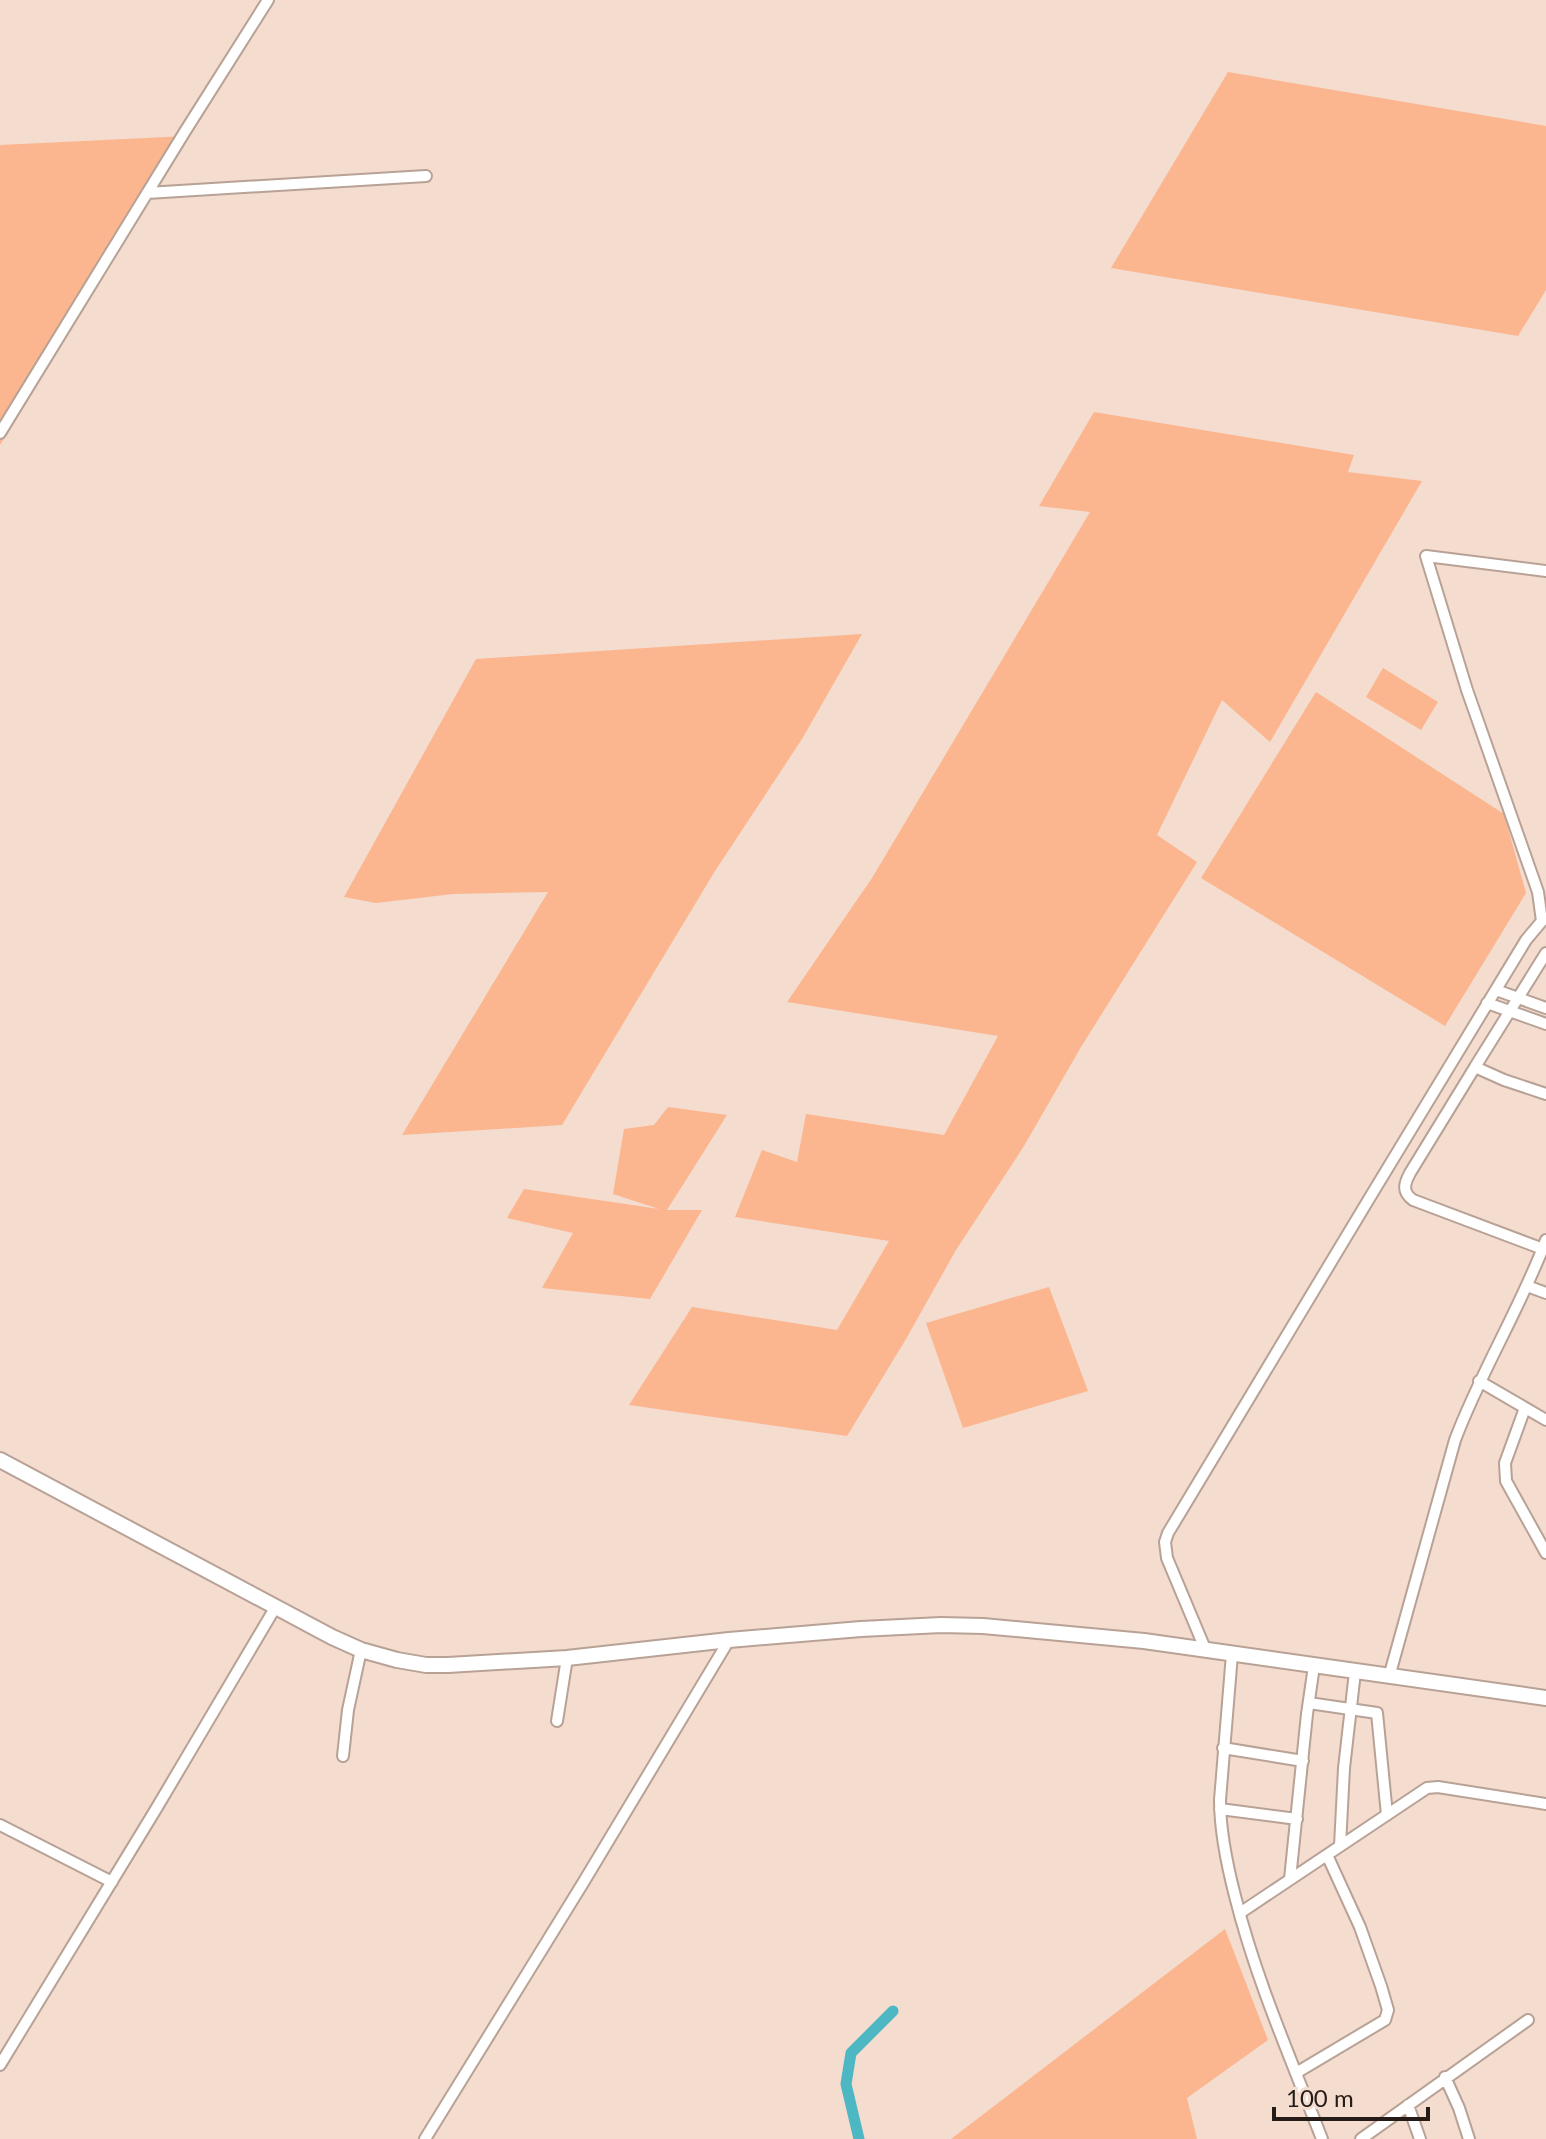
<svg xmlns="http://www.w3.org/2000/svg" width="1546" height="2139" font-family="Lato,sans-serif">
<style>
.green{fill:#fbb68f}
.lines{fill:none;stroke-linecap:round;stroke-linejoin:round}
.canal{stroke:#4db7c3;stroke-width:11}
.street-casing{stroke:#b8a195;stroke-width:14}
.secondary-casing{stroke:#b8a195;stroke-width:18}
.street{stroke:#fff;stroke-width:10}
.secondary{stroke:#fff;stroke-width:14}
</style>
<rect width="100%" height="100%" fill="#f4dccf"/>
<path class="green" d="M1228 72 1546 126V290L1518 336 1111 268Z
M187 136 0 445V145Z
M1094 412 1354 455 1348 472 1422 481 1270 742 1222 700 1157 835 1197 862 1081 1047 1024 1146 956 1250 906 1339 847 1436 629 1405 692 1307 837 1330 889 1241 735 1217 762 1150 797 1162 806 1114 944 1135 998 1036 787 1002 872 878 1090 512 1039 506Z
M862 634 802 739 715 871 562 1125 402 1135 548 892 453 894 376 903 344 897 476 659Z
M1383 668 1438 702 1421 730 1366 697Z
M1316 692 1504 814 1526 893 1445 1026 1201 878Z
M668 1107 727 1115 667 1210H702L650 1299 542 1288 573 1233 507 1218 524 1189 659 1209 613 1194 624 1129 654 1125Z
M1049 1287 1088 1391 963 1428 926 1323Z
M1225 1929 1268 2040 1187 2098 1197 2139H951Z"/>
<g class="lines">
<path class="canal" d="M859 2139 846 2084 851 2053 893 2011"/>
<g class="street-casing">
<path id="street" d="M147 193 426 176
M0 433 184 133 268 0
M1542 921 1538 892 1467 690 1426 556 1546 571
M1546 953 1475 1067 1504 1080 1546 1094
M1496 990 1546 1008
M1487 1003 1546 1024
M1475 1067 1410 1173C1404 1184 1402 1192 1413 1200L1543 1249
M1527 1286 1546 1293
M1479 1381 1546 1420
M1525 1408 1505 1463 1506 1481 1546 1553
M1206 1651 1167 1558 1165 1542 1168 1533C1288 1335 1405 1137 1526 940L1542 921 1546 919
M1232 1654 1220 1800C1220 1832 1227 1865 1235 1896 1256 1980 1291 2059 1322 2139
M1389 1677 1455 1440C1481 1371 1520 1309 1546 1240
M1309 1703 1377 1713 1387 1815
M557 1721 567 1658
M1223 1748 1303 1761
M343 1756 348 1710 361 1650
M1220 1809 1297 1819
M0 1825 112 1882
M1340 1846 1344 1768 1355 1672
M1290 1879 1307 1714 1314 1666
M1240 1913 1427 1788 1438 1787 1546 1804
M0 2065 156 1809 275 1608
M1296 2073 1385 2020 1388 2010 1381 1986 1360 1927 1327 1855
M1445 2077 1459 2108 1469 2139
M1408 2105 1420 2139
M425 2139 583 1883 729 1640
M1361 2139 1528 2020"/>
</g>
<g class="secondary-casing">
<path id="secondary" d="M0 1460 332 1637 361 1650 397 1660 426 1665H448L567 1658 729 1640 861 1629 941 1625 983 1626 1144 1641 1546 1698"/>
</g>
<use href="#street" class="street"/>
<use href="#secondary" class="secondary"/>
</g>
<path d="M1274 2107v12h154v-12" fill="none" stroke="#251c17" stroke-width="4"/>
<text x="1286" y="2107" font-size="24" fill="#251c17" stroke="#f4dccf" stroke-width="6" paint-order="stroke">100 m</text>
</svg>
